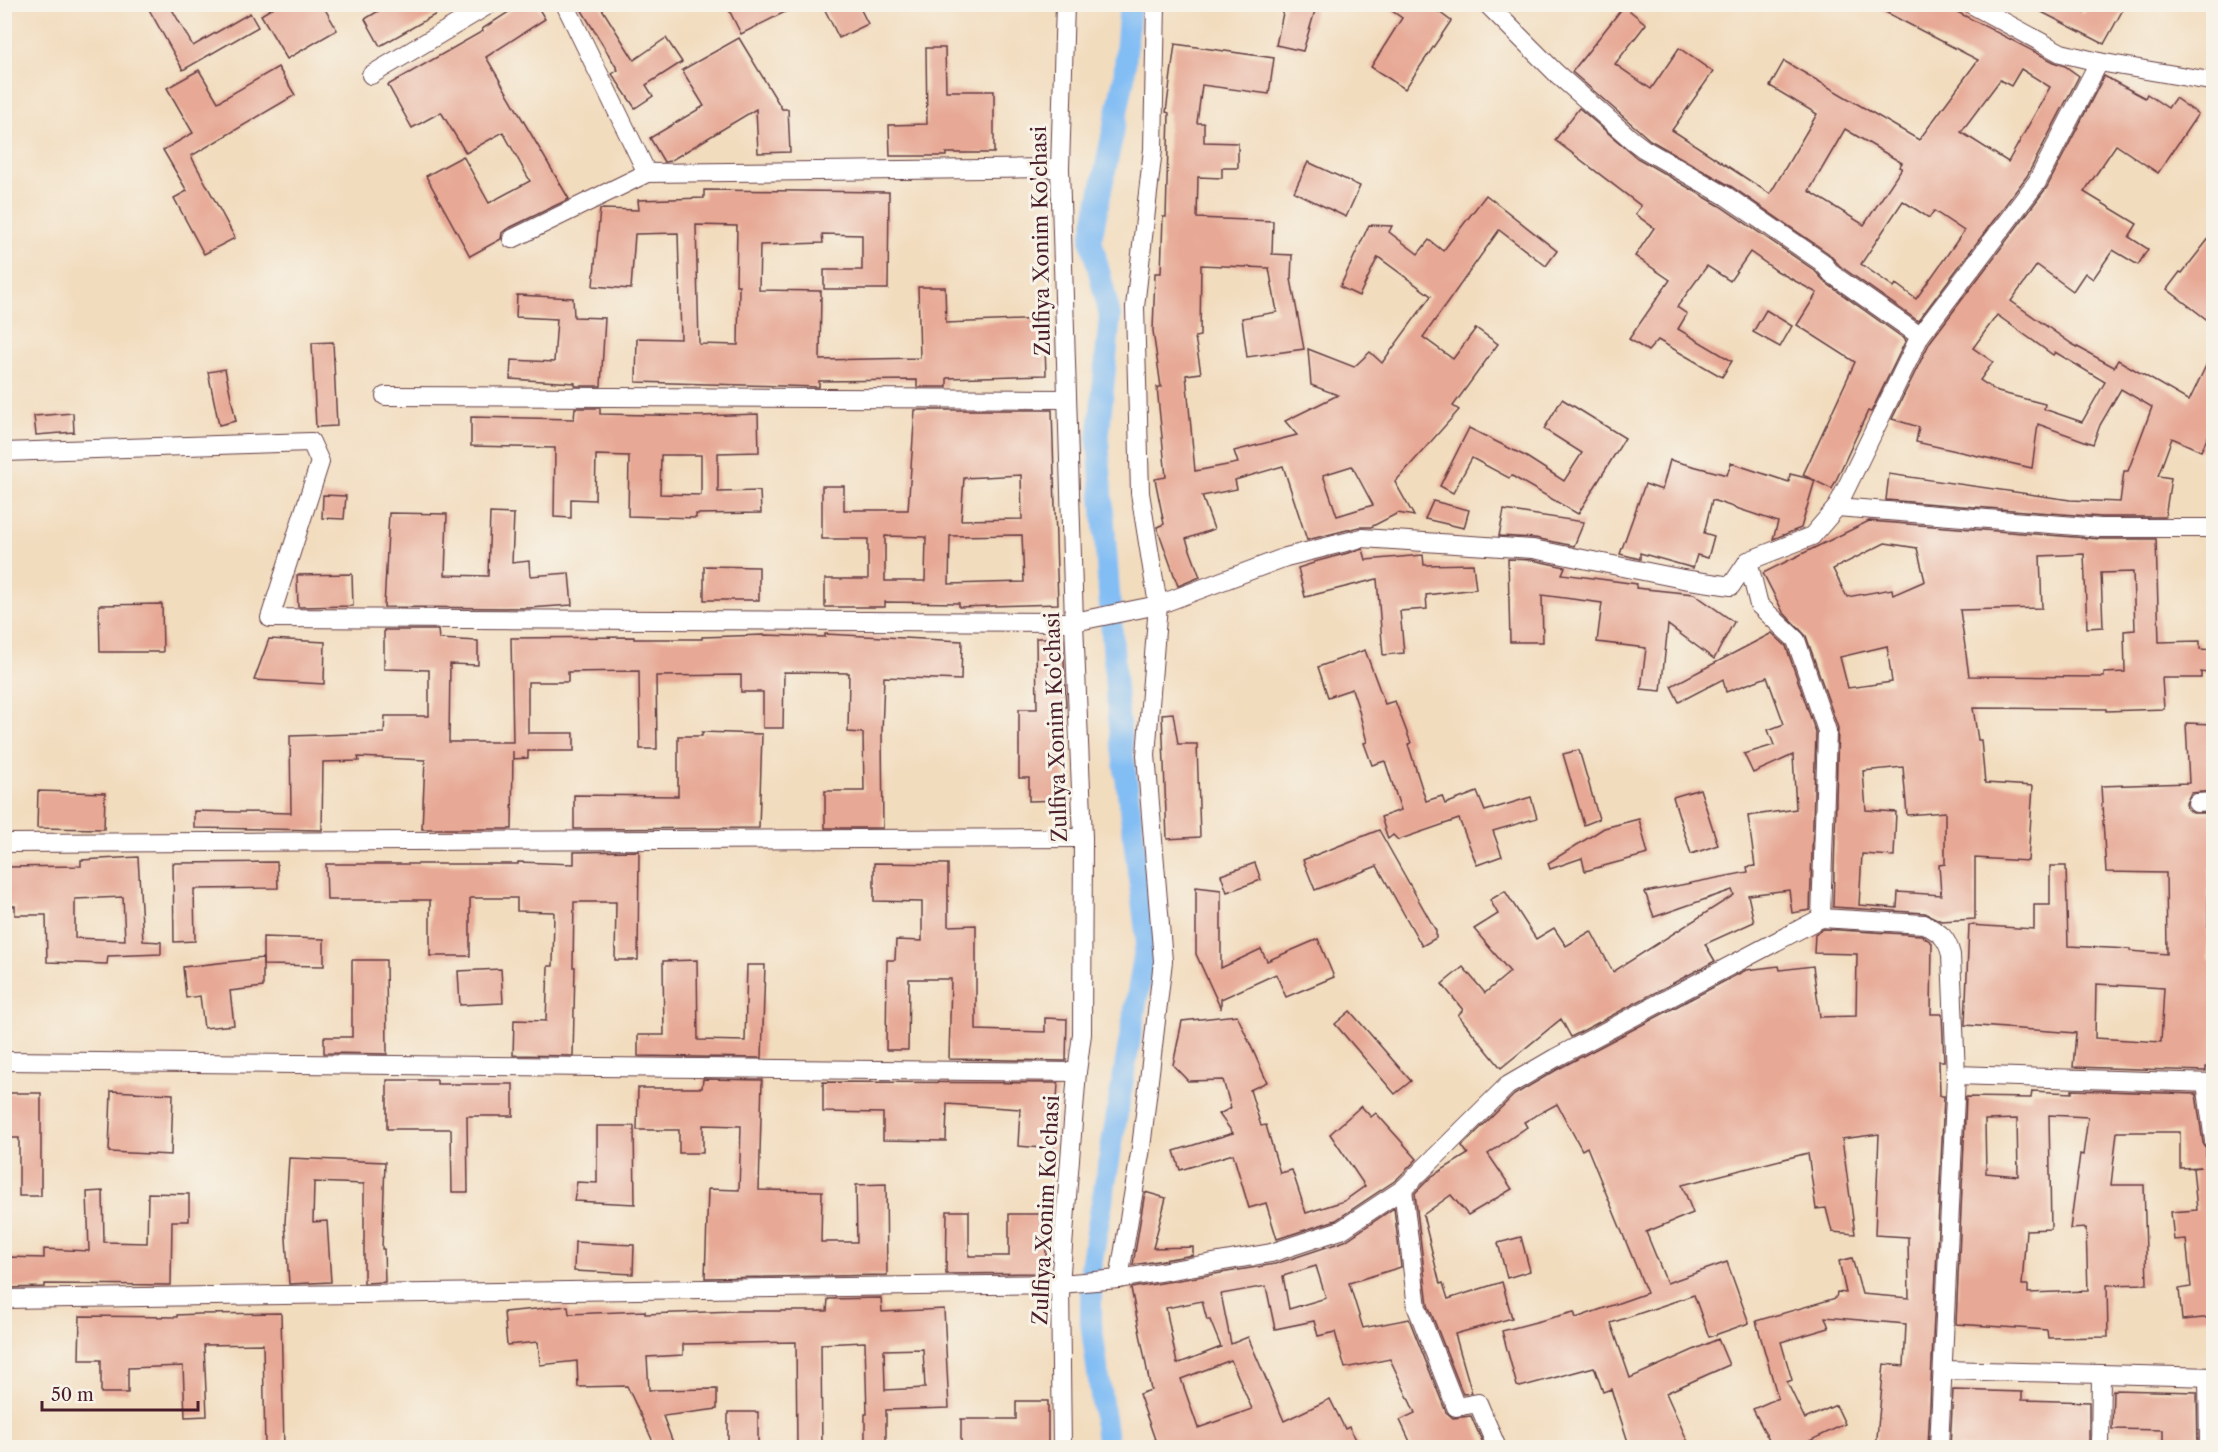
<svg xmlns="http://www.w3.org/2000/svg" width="2218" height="1452" viewBox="0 0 2218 1452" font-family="'Libre Caslon Text',serif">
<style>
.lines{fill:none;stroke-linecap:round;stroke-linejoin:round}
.canal{stroke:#82bdf4;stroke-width:22}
.building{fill:#e7a995;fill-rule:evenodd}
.street-casing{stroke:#633b41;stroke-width:20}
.street{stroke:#fff;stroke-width:18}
.labels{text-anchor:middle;stroke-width:6;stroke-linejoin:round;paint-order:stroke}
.street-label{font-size:21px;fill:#4a1f2b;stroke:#f7f3e8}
</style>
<rect width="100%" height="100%" fill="#f7f3e8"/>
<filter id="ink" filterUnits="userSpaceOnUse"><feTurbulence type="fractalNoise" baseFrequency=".0167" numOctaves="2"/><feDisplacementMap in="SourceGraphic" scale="12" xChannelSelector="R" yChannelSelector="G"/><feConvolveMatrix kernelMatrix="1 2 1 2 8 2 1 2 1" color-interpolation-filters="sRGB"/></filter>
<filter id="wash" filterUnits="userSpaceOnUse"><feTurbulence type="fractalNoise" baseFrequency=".008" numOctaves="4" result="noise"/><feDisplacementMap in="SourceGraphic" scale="24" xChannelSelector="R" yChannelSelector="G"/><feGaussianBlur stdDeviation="1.35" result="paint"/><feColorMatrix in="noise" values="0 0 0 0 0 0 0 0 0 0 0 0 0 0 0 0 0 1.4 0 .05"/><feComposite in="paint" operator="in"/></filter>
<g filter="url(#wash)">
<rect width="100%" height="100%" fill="#f2dcbe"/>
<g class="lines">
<polyline class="canal" points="1108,1448 1091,1322 1091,1266 1147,939 1118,716 1098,441 1110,316 1091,239 1124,78 1130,4"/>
</g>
<g id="blocks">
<g class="building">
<polygon points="146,4 169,4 193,46 250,13 258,27 183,70"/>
<polygon points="279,4 322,4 337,30 287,59 261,15"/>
<polygon points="390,4 454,4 380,46 365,19"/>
<polygon points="521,4 536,4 545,19 486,57 569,199 507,229 502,233 501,239 470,256 426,176 463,156 489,203 530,181 503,132 466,153 441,112 412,128 388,85 483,31 482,29"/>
<polygon points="578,4 599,4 634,60 666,38 682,62 646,85 653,96 635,108 612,74 618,70"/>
<polygon points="726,4 801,4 741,34"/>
<polygon points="822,4 858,4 868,24 839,38"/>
<polygon points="1285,4 1317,4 1303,51 1276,45"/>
<polygon points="1382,4 1428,4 1451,21 1405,89 1371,67 1402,18"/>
<path d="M1870,4H1942L2056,63L2065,66L2079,76L2027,176L1918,321L1840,266L1828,253L1732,187L1650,140L1572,72L1624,6L1646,24L1615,64L1651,89L1679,48L1713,72L1672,130L1770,194L1817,114L1770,86L1784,61L1919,140L1978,60ZM2021,69L2050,87L2008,162L1961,132L2000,80L2011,86ZM1845,129L1902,163L1899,167L1902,168L1864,225L1809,191ZM1903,201L1929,218L1934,211L1964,231L1916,299L1896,284L1894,287L1861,264Z"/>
<polygon points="2026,4 2068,4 2084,13 2088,4 2126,4 2104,44"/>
<polygon points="739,38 782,109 788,109 790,152 758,153 756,109 670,161 664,162 650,138 704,106 682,70"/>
<path d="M1175,44L1274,58L1269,94L1202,85L1197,123H1204V142L1238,143V168H1222V178L1198,177L1197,218L1273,221L1272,254L1292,255L1291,279L1304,349L1247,357L1242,318L1277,312L1269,268L1201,265L1200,336L1195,337L1201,373L1186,375L1195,471L1238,463L1234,451L1297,435L1285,421L1338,395L1311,385L1308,349L1354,367L1370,352L1382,363L1431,296L1378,257L1359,296L1340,287L1369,225L1392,226L1389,232L1418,254L1429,240L1443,251L1486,195L1557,251L1546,266L1499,230L1423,337L1453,359L1476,328L1498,344L1453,406L1459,410L1395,482L1414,516L1398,513L1371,527H1359L1307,540L1283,466L1235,480L1237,489L1202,496L1214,529L1186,539L1200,577L1178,586L1157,527L1164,524L1155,479L1166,477L1157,387H1161L1153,331L1155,273H1161L1163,217H1166L1169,113L1166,112ZM1352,466L1373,505L1337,516L1323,475Z"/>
<polygon points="926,48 945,48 946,91 994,91 994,153 946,153 946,156 890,156 889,125 927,124"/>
<polygon points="278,67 295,95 191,156 235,238 204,254 174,198 187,191 163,150 193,133 167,88 199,70 218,102"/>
<path d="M2104,76L2145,98L2147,94L2168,108L2175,98L2198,114L2158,173L2116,145L2084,192L2137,224L2129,237L2148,249L2138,265L2113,250L2093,279L2085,273L2073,291L2037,265L2011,301L2072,344L2114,367L2118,360L2189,401L2214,349V424L2201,451L2172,438L2158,476L2171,478L2165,517H2101L1886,500L1889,474L2070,500L2120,502L2124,471H2128L2152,407L2121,389L2100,425L2093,444L2038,424L2032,468L1916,442L1919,427L1892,419L1930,342L2047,187ZM1997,315L2053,355L2055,352L2105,382L2082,422L2044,409L2045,404L1998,392L1980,380L1993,362L1973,348Z"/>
<polygon points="1579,108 1637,158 1720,206 1814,270 1826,283 1906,340 1871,412 1868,411 1832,489 1803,475 1855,362 1797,325 1817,293 1777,271 1750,252 1730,281 1707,266 1677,307 1687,314 1678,329 1732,361 1722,377 1658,340 1648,351 1629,339 1670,280 1635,256 1654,228 1635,214 1641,206 1555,140"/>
<polygon points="1308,162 1360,186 1346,217 1294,192"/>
<path d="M704,190L889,192L888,289H824V270H862V235L822,234L823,243L760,245L759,290L821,291L820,360L920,358L918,287H945L946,323L1044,319L1046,375L947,378V387H917V380L819,381V387L636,382L637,338L681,339L678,233L635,234L631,289L593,286L600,209L639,210L638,200L704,198ZM696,225L737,226L736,285H739L738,345L699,344Z"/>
<polygon points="2214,232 2214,325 2167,289 2180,272 2182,273"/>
<polygon points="517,295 573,298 574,317 605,318 601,386 575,386 575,383 510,379 511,360 554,362 557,319 516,317"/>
<polygon points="1766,310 1792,326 1780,347 1753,332"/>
<polygon points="333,342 337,426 316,427 312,343"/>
<polygon points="225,369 236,421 219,425 208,372"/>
<polygon points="1562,399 1625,438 1578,514 1512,476 1509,478 1472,458 1453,493 1440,486 1469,428 1525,456 1564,481 1582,453 1544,429"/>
<path d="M575,408H600V414L700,416L758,414L759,452L718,453V492L760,491L761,513L696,514V518L628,516L629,456L596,455L595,500L571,499V518L554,517L555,448L471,446V417L574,419ZM661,455H701V495L660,494Z"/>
<path d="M915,410H1052L1058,604L959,607V603L885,602V607H825V579H868V539H822V486H844V510H908ZM1021,475L1022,519L961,520L964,478ZM1022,535L1024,582L949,584L950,536ZM885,536L926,537L925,581H885Z"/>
<polygon points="73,413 74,432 36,435 34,416"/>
<polygon points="1670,460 1727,475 1731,463 1789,482 1790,474 1815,480 1801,528 1773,539 1778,522 1712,500 1704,533 1714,536 1708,558 1697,555 1693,568 1640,553 1640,559 1620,554 1645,484 1662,490"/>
<polygon points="323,495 346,496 344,519 322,518"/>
<polygon points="1433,501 1469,510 1464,528 1425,519"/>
<polygon points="1504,510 1584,522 1574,546 1535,538 1499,536"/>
<polygon points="389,513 447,514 445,575 488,576 490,513 514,514 512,563 529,561 530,576 569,573 572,605 529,608 384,607"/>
<path d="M1869,521L2100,539H2156L2159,642L2200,641V649L2214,650V674L2201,672V678H2162L2164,709L2106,711V709L1973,708L1978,740H1981L1985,783L2033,786L2028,861L1975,858V919L1941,921L1925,913L1833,907L1838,728L1806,636L1783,612L1763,573ZM1885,543L1917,548L1925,581L1893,595L1892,589L1847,597L1833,569ZM2084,554L2087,628L2103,627L2101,573L2133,572L2135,630L2124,631L2125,672L2104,673V677L1969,676L1960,610L2042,608L2040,556ZM1887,646L1892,682L1848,688L1840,657ZM1903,767L1907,815L1945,812V864L1939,865L1941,895L1898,892L1897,908L1859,905L1862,854L1894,856L1896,812L1866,810L1863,771Z"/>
<polygon points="1363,549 1366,560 1423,555 1424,565 1473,564 1476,589 1426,595 1427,609 1400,611 1404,653 1383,655 1377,579 1305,597 1298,568 1314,563 1314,562"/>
<polygon points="1508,559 1532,560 1565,567 1562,574 1637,584 1636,588 1694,594 1734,622 1714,659 1668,625 1661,691 1641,689 1646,648 1597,642 1602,603 1542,595 1543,642 1510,642"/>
<polygon points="704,566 759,567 759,600 704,600"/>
<polygon points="352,574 353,606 298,607 297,575"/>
<polygon points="162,604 163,652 100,652 99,605"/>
<polygon points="384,630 438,630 439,639 478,641 478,665 450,664 449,742 513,742 511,638 634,637 634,639 702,639 702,637 765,635 825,637 825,634 962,641 961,680 884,677 882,733 883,828 825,828 825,791 864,791 863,733 848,732 849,673 784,672 783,728 763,728 763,692 741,692 741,675 656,676 657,749 640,749 639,671 568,672 568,682 528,682 528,733 574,733 574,751 528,751 528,758 513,759 513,751 512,829 422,829 425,760 358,757 359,761 323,762 322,830 194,828 194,811 291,813 290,736 384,733 385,716 429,716 429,670 384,669"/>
<polygon points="1772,633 1786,646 1816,733 1810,910 1792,913 1789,890 1748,895 1754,922 1705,944 1715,961 1571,1037 1561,1019 1501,1068 1458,1015 1463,1010 1442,984 1463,967 1485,993 1510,972 1474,929 1498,914 1490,900 1505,891 1536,939 1554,928 1566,946 1591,931 1613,972 1734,895 1732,890 1654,917 1645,892 1748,872 1747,867 1755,866 1748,816 1796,809 1793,755 1753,773 1744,754 1774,745 1768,730 1784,724 1767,677 1726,692 1723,679 1679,702 1671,686"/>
<polygon points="1036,638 1063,638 1066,707 1064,707 1064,800 1029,801 1029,778 1019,778 1019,709 1037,709"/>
<polygon points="269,639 325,642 324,684 254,680"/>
<polygon points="1365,650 1385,704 1395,701 1411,743 1408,744 1426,801 1442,796 1445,804 1477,792 1485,811 1531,797 1537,818 1493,831 1502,856 1477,865 1459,819 1398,840 1393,835 1388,839 1381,817 1401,810 1385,761 1372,765 1364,743 1367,742 1358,707 1352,689 1328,697 1318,667"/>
<polygon points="1173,713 1178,744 1197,744 1200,837 1167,839 1162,714"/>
<path d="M2186,723L2214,724V791L2191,793L2186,803L2187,809L2193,813H2214V869H2209L2208,919V960H2214V1068L2206,1067V1071L2073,1067L2076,1033L1965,1025L1969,925L2034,929V905H2050V866H2066L2068,946L2130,949V951L2167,954L2166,873L2106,872L2101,786L2189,783ZM2096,984L2164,988L2161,1042L2095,1038Z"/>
<polygon points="702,732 762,734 759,828 574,829 574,795 678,796 678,736 702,736"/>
<polygon points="1579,750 1599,819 1584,825 1563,754"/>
<polygon points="1700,789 1718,845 1691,854 1673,797"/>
<polygon points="38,791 105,793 104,829 37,828"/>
<polygon points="1639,819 1648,854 1585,871 1582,858 1550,869 1548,863 1604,828"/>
<polygon points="1379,830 1436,931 1436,938 1422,946 1377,866 1315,890 1303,860"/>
<polygon points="639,851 638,960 615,960 616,902 574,902 573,967 575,967 573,1056 513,1055 514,1020 546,1021 548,966 553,966 554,912 517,911 517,898 470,898 470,956 430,956 430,900 327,900 326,864 518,864 518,862 574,864 574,852"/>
<path d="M138,857L143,941L161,942V954L108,956L107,964L47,962L46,915H15V906H4V867L81,866V860ZM123,897L125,940L75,938V899Z"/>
<polygon points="277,862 278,888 194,889 195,941 174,942 173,863"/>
<polygon points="874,863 948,864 948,926 976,925 976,1030 1045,1032 1045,1018 1067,1019 1066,1061 949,1059 951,979 909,979 908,1050 886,1050 887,960 895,960 896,940 922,941 922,902 874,901"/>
<polygon points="1255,863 1261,880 1227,892 1221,875"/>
<polygon points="1196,887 1221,890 1221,968 1261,949 1267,961 1318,939 1334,977 1286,997 1276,974 1221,999 1221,1009 1196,954"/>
<polygon points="1823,929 1921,935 1932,943 1931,1014 1942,1014 1944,1061 1939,1061 1940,1096 1944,1096 1928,1448 1876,1448 1884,1364 1904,1366 1906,1324 1825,1317 1829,1328 1781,1342 1792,1380 1787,1382 1805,1419 1836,1405 1845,1424 1795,1448 1773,1448 1753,1409 1778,1398 1756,1321 1836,1298 1837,1292 1846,1293 1839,1261 1852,1258 1862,1294 1909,1298 1908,1237 1875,1235 1879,1134 1842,1139 1855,1234 1832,1232 1826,1208 1816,1209 1808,1153 1682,1185 1693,1213 1646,1232 1667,1283 1727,1262 1749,1323 1709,1337 1694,1295 1611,1323 1630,1378 1718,1339 1729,1365 1666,1393 1688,1442 1674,1448 1630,1448 1611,1389 1603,1392 1594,1367 1520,1387 1517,1386 1502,1331 1574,1312 1576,1318 1647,1293 1587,1147 1582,1150 1557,1104 1524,1122 1527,1127 1488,1154 1512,1189 1468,1215 1451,1195 1423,1215 1440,1284 1443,1283 1448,1299 1502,1282 1512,1318 1455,1334 1472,1393 1463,1394 1428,1305 1415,1193 1432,1176 1468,1154 1462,1146 1514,1095 1560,1068 1746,970 1779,966 1780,970 1813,966 1820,1017 1856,1016 1857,954 1814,953 1815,934"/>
<polygon points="263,937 324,939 324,966 263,965"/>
<polygon points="263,958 263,987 230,991 234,1025 204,1028 200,996 186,998 183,967"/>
<polygon points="352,960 386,960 387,1054 324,1053 324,1037 352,1037"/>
<polygon points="697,960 698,1040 745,1041 747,965 765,965 762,1058 638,1056 638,1035 664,1035 663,961"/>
<polygon points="501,969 503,1003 460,1005 458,971"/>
<polygon points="1350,1011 1411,1081 1395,1094 1335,1024"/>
<polygon points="1237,1015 1267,1082 1250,1090 1261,1126 1266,1125 1280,1173 1292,1170 1306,1213 1344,1201 1365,1186 1330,1134 1361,1106 1371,1117 1376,1113 1417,1159 1396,1180 1336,1220 1277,1239 1266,1203 1249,1208 1233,1154 1180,1170 1174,1151 1233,1133 1219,1114 1231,1108 1223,1080 1188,1081 1173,1065 1182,1021"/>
<polygon points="703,1079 762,1080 759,1190 822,1191 821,1242 857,1242 856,1185 886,1184 887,1275 705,1278 708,1189 739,1190 741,1126 703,1125 703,1153 679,1153 679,1130 637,1130 638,1088 702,1088"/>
<polygon points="387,1080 437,1080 437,1084 513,1084 513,1116 467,1116 468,1192 452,1192 451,1129 387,1129"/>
<polygon points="823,1082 1058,1083 1054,1149 1018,1146 1020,1109 947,1104 946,1141 883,1140 883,1113 823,1112"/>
<path d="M2072,1090L2196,1094L2203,1143L2206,1148V1167H2209L2214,1223V1317L2182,1320L2179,1289L2191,1287L2186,1239L2174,1240L2171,1212L2197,1210L2193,1168L2201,1167L2180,1168V1132H2117L2111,1185H2144L2147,1284L2107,1285L2108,1337L2048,1338L2047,1330L1956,1324L1966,1097L2031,1098L2032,1091L2072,1093ZM2049,1115L2088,1117L2083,1155L2080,1154L2070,1229L2086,1228L2088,1291L2028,1293V1285H2022L2026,1230L2051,1229ZM2017,1119L2018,1176L1986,1173L1985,1120Z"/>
<polygon points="111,1091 173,1094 171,1155 109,1152"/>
<polygon points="4,1093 41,1093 41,1196 19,1196 19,1138 4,1138"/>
<polygon points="597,1126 634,1126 635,1204 574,1201 577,1182 597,1183"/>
<polygon points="289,1158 385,1162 382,1249 384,1249 385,1282 364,1283 364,1184 314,1182 313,1222 327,1221 331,1282 289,1284 285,1223"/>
<polygon points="103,1191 104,1242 147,1243 148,1193 189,1194 189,1221 172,1221 171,1285 45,1284 45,1287 6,1288 7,1257 44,1258 44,1249 89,1251 87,1192"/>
<polygon points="1145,1192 1166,1198 1153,1248 1193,1247 1193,1255 1133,1265"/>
<path d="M1394,1208L1401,1267L1349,1283L1363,1328L1409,1319L1446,1412L1453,1418L1471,1416L1485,1448H1413L1400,1420L1415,1413L1390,1359L1345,1368L1335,1332L1318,1336L1314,1321L1275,1329L1266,1286L1221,1294L1231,1344L1248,1337L1284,1421L1330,1399L1345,1429L1349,1427L1361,1448H1158L1139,1394L1151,1390L1131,1288L1275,1264L1345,1241ZM1316,1266L1326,1298L1289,1309L1283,1276ZM1202,1301L1207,1320H1210L1221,1347L1177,1364L1166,1308ZM1231,1360L1252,1409L1198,1428L1181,1379Z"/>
<polygon points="947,1211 969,1211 969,1256 1009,1256 1009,1214 1046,1214 1046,1273 946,1274"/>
<polygon points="1521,1237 1530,1271 1507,1278 1498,1243"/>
<polygon points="575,1242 634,1245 633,1274 574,1271"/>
<path d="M881,1298L882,1312L944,1309L949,1408L886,1410V1448H865V1414H867L865,1342L821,1344L822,1448H797L796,1342L683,1344V1355L647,1357L649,1390L717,1389V1409L663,1416L675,1448H656L627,1386L578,1387L577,1361L540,1365L538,1342L507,1345L504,1312L568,1306L569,1314L645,1311V1314L737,1311H827L828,1299ZM923,1349L925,1388L885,1390L884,1350Z"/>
<polygon points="281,1313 284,1448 265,1448 263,1344 204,1345 207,1416 185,1417 183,1366 128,1368 128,1393 101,1393 101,1360 79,1360 80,1316 177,1317 177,1315 198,1314"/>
<polygon points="1953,1390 2022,1392 2022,1400 2089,1402 2089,1448 1950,1448"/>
<polygon points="2113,1390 2197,1392 2198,1448 2163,1448 2163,1430 2112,1429"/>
<polygon points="1016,1401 1048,1401 1048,1443 1046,1443 1046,1448 961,1448 961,1419 1016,1419"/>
<rect x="728" y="1412" width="30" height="36"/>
</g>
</g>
</g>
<g filter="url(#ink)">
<use href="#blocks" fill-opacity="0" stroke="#633b41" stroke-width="1.5"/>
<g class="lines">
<defs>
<g id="street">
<polyline points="565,4 647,173"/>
<polyline points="1971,4 2061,53 2099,62 2210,81 2214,77"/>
<polyline points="371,75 490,4"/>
<polyline points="512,239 647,173 1060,168"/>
<polyline points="1920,336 2037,182 2099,62"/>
<polyline points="385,396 1067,399"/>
<polyline points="4,452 311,442 320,462 270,618 1074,622 1158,605 1286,557 1362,538 1533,549 1683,579 1731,586 1748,561 1812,536 1837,507 1920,336 1832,274 1822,262 1726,196 1644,149 1632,140 1556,73 1487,4"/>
<polyline points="1837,507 2101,528 2214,528"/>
<polyline points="2197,803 2214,802"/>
<polyline points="4,843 1083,838"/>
<path d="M1821,918L1924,924C1940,933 1947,937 1951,955L1956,1075L1939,1448"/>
<polyline points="4,1061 1077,1072"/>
<polyline points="1956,1075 2214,1083"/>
<polyline points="2206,1083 2214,1141"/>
<polyline points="1403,1189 1417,1308 1456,1407 1478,1403 1497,1448"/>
<polyline points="1119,1279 1141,1148 1163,961 1146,755 1158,605 1140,493 1135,307 1153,149 1156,4"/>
<polyline points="4,1299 1060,1284 1119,1279 1271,1253 1341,1230 1403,1189 1507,1086 1555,1058 1821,918 1827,731 1796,640 1759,605 1748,561"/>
<polyline points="1943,1370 2214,1377"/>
<polyline points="2208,1377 2209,1448"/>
<polyline points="1062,1448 1060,1284 1077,1072 1082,1034 1083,838 1074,622 1060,168 1065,4"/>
<polyline points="2100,1448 2101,1374"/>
</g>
</defs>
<use href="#street" class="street-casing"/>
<use href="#street" class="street"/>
</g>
</g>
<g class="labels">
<g class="street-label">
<text transform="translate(1041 241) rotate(-91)" y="7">Zulfiya Xonim Ko'chasi</text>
<text transform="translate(1056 727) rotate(-92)" y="7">Zulfiya Xonim Ko'chasi</text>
<text transform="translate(1046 1210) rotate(-87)" y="7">Zulfiya Xonim Ko'chasi</text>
</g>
</g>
<rect width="2218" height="1452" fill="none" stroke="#f7f3e8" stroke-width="24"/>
<path d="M42 1401v9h156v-9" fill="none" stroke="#4a1f2b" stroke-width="3"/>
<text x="51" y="1401" font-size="18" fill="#4a1f2b" stroke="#f7f3e8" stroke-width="4.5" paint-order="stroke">50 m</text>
</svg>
